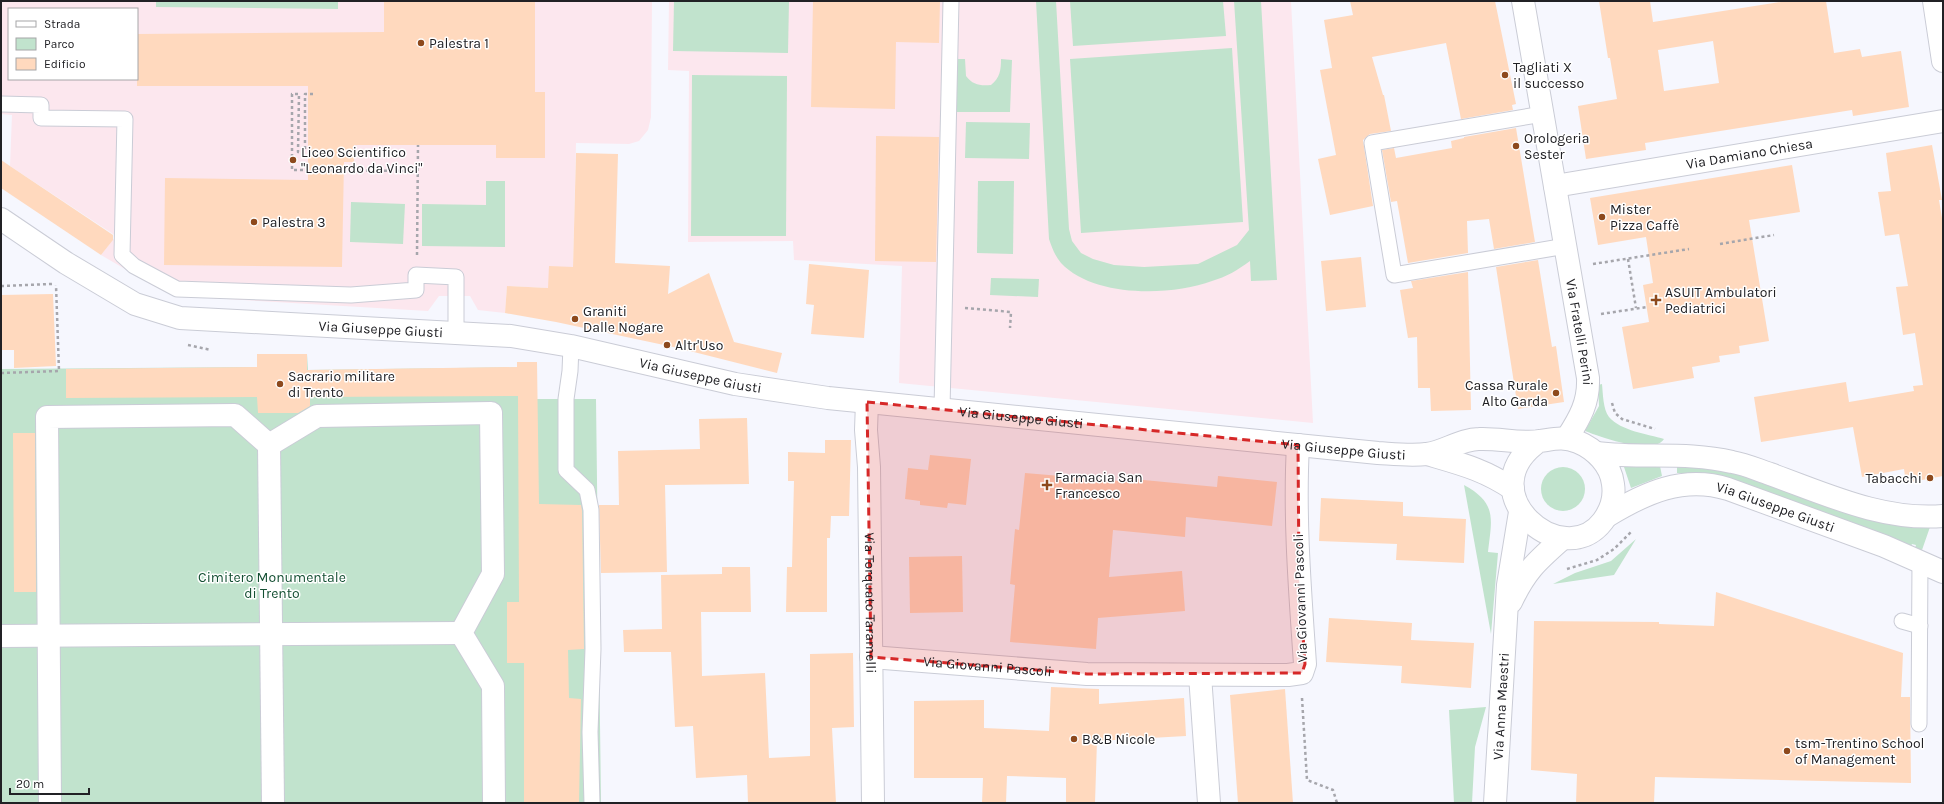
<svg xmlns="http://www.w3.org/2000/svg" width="1944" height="804" viewBox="0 0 1944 804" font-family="Karla,sans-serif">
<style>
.education{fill:#fce7ee;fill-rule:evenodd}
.green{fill:#c1e3cd}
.building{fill:#ffd9be;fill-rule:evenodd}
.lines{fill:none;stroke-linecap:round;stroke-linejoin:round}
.service-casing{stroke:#caccd6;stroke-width:17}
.pedestrian-casing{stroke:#caccd6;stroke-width:24}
.minor-casing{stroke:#caccd6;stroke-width:24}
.tertiary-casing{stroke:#caccd6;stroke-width:24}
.path{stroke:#a6a6ac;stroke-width:2.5;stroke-dasharray:3 3;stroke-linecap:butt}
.service{stroke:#fff;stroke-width:15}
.pedestrian{stroke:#fff;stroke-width:22}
.minor{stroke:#fff;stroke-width:22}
.tertiary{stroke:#fff;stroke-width:22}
.marked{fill:#d62828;fill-opacity:0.2;stroke:#d62828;stroke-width:3;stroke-dasharray:8 5;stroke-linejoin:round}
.poi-dot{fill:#8d491c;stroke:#fff;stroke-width:1.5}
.labels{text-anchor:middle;stroke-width:3;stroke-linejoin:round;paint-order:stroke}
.poi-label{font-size:14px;fill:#212125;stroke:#fff;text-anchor:start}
.street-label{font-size:14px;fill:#212125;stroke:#fff}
.park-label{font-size:14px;fill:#134f32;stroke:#fff}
</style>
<rect width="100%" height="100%" fill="#f6f7fe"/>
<g class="education">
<path d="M1,1H652L651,117L648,130L639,141L629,144L576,143L573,267L548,288L507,286L505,313L478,310L470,296H439L428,311L176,296L154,286L101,255L116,236L10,166L12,115L1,114ZM9,9H137V79H9Z"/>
<polygon points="669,1 1291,1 1313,423 899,383 902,266 794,260 793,241 688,242 689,71 668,70"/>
</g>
<g class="green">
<polygon points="156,1 338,1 338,9 156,7"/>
<polygon points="674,1 789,1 788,53 673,51"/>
<path d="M1036,1H1056L1069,229L1072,241L1081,253L1093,259L1114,265L1144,267L1198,264L1237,245L1249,230L1234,1H1261L1277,280L1251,281L1250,261C1238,270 1226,277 1212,281C1171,296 1094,298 1061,263C1055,256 1052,248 1049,239Z"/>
<polygon points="1070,1 1223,1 1226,36 1073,46"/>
<polygon points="1232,48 1243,222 1081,233 1070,59"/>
<path d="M956,59H965L966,76C973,85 980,86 991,85C1000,78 1001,70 1001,59L1012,60L1010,112H956Z"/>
<polygon points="692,75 787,76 786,236 691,236"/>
<polygon points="966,122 1030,123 1029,159 965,158"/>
<polygon points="486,181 505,181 505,247 422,246 422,204 486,205"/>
<polygon points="978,181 1014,181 1013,254 977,253"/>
<polygon points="351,202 405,204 403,244 350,242"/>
<polygon points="991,278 1039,279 1038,297 990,295"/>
<polygon points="257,354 307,354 308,370 537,367 537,399 596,399 601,803 1,803 1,369 257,367"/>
<path d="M1602,384C1603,394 1603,409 1609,417C1621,431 1648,434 1664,439C1653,456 1600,437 1585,431L1599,406L1598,385Z"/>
<polygon points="1625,465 1660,466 1662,476 1631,488 1624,467"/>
<polygon points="1677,465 1707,465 1930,527 1922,550 1915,548 1916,545 1912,544 1911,546 1707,474 1677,473"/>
<circle cx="1563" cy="489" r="22"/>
<path d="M1464,485C1497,503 1492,518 1488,552L1498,553L1491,634Z"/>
<polygon points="1636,539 1614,575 1553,584 1575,573 1611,561"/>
<polygon points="1486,707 1475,747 1472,803 1454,803 1449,710"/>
</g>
<g class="building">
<polygon points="384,1 535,1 535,92 545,92 545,158 496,158 496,145 354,145 354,162 344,162 342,267 164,265 165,178 308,180 308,86 137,86 137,34 384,32"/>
<polygon points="813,1 940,1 939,43 896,42 895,109 811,107"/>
<polygon points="1350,1 1495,1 1516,104 1512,105 1513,110 1461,119 1446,43 1372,57 1383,95 1384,95 1391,131 1370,134 1363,140 1373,206 1330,215 1318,159 1336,155 1320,70 1332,68 1324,20 1353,15"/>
<path d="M1599,1H1650L1653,22L1787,1H1826L1834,53L1860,49L1862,57L1901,51L1909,107L1853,116L1852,110L1645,143L1646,150L1586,159L1578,106L1617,99L1610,58H1608ZM1713,41L1719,83L1664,91L1658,50Z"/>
<polygon points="1516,128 1535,242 1494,249 1489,219 1467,221 1468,253 1408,263 1397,201 1391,202 1382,150 1394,148 1396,158 1452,148 1451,141 1464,138 1464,137"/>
<polygon points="876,136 939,137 936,262 875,261"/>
<polygon points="1932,145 1942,200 1939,200 1943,224 1943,476 1906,483 1904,469 1862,477 1853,427 1761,442 1754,397 1846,382 1849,402 1914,391 1913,386 1923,385 1915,333 1903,335 1896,287 1908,286 1899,234 1885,236 1878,192 1891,191 1886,153"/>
<polygon points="576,153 618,154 615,263 670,266 668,294 709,273 734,342 782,353 777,373 678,348 556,322 505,313 507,286 548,288 549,266 573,267"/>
<polygon points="1,160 113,235 113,240 101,255 1,188"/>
<polygon points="1792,165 1800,212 1749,220 1769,341 1739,346 1740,353 1719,356 1720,362 1692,367 1694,378 1633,389 1622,327 1649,322 1643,285 1653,283 1646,237 1598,245 1590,198"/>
<polygon points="1361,257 1366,307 1326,311 1321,261"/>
<polygon points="1538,260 1552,347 1556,346 1564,402 1518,409 1496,267"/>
<polygon points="809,264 869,270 864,338 811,334 814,305 806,304"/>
<polygon points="1468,272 1471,410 1431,411 1430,388 1418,388 1417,337 1408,338 1400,290 1413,288 1411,281"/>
<polygon points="53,294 56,366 14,368 14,350 1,350 1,295"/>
<polygon points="257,354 307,354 307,370 517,367 517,362 537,362 539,504 581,505 582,511 584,649 568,650 569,698 581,699 579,803 524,803 524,663 507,663 507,602 519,602 518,396 310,397 310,406 298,413 258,413 257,397 66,398 66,369 257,367"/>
<polygon points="747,418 749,484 665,485 667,572 601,573 599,505 619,505 618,451 700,449 699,419"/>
<polygon points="13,433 35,433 36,592 14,592"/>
<polygon points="825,440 851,440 849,516 831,516 830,538 827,538 827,612 786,612 787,567 792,567 794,481 788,481 788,452 825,453"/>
<polygon points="930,455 971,459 966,505 948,503 947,508 920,505 920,501 905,499 908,468 928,470"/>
<polygon points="1025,473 1132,482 1133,479 1217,487 1218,476 1277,482 1272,526 1186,517 1185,537 1113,530 1109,577 1182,571 1185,611 1098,618 1096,649 1010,642 1015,585 1010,584 1015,529 1019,530"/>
<polygon points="1321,498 1403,502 1403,516 1466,519 1464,563 1396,560 1397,544 1319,541"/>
<polygon points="962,556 963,612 910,613 909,557"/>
<polygon points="722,567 750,567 751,612 701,612 702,676 765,673 769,758 810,756 810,654 853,653 854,727 832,728 836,803 748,803 747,775 696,778 693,726 675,727 671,652 624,652 623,630 662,629 661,575 722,574"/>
<polygon points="1716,592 1903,653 1901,697 1910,697 1911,783 1655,777 1654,803 1576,803 1577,774 1531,770 1534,621 1659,622 1659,624 1714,626"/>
<polygon points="1329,618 1412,623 1411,640 1474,643 1471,688 1401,683 1402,666 1326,662"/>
<polygon points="1051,687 1099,689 1099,704 1184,698 1186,736 1097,741 1095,803 1066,803 1066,778 1007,776 1006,803 982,803 983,778 914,778 914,701 984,700 984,728 1049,731"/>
<polygon points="1285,689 1293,803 1238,803 1230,695"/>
</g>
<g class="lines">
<defs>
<g id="service">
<polyline points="1,104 41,105 41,118 125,119 122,255 134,266 177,289 351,295 416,290 416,275 456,277 456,332"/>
<polyline points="1543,114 1372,143 1394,275 1566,246"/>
<polyline points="571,346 570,371 566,399 566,470 587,490 591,510 593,649 590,732 592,803"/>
<polyline points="942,409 951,1"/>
<polyline points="1902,621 1920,626"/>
<polyline points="1919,724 1920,561"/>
</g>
<g id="pedestrian">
<polyline points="269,445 273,803"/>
<polyline points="1,636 461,633"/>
<polyline points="50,803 47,417 235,415 269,445 317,416 491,413 493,574 461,633 493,686 494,803"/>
</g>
<g id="minor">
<polyline points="1934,1 1943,61"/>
<path id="s1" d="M1555,186L1943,121"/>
<path id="s2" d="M867,402L866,430L869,467L873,803"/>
<path d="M1511,602C1526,570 1537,561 1563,538"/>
<path id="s3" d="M871,657L1087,674L1288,675L1302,673L1305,664C1300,591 1294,517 1298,445"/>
<polyline points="1200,675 1209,803"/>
<path id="s4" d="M1495,803L1508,585L1520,512"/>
</g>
<g id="tertiary">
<path id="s5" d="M1523,1L1588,378C1589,402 1580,418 1567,438"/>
<path id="s6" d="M1,219L66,263L135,304L180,318L511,336L571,346L735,384L828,398L1378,453C1394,454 1411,456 1427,454C1444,452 1461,439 1479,439C1499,438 1520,444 1540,441C1554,439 1563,436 1578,442C1595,449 1611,465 1613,484C1615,497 1611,510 1603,521C1563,574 1466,492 1539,441"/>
<path d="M1596,453C1643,459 1686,451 1732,462C1745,464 1758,470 1770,474C1826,494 1882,521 1943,516"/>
<path d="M1427,454C1461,464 1483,469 1513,489"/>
<path id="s7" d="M1607,516C1645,493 1683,475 1728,489L1884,546L1943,572"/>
</g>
</defs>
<use href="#service" class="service-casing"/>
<use href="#pedestrian" class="pedestrian-casing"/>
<use href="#minor" class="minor-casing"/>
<use href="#tertiary" class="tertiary-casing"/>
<g class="path">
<polyline points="313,94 305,94 305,152 298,152 299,94 292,94 292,170 417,171"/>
<polyline points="1720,244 1774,235"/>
<polyline points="417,255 418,145"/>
<polyline points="1628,259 1636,308"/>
<polyline points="1593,264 1689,249"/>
<polyline points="1,286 52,284"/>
<polyline points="965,308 1011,312 1010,328"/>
<polyline points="1601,314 1647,307"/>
<polyline points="188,345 211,350"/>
<polyline points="1,373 59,371 56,285"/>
<polyline points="1612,403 1615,413 1622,419 1655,429"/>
<polyline points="1567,569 1597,560 1614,549 1631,532"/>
<polyline points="1302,698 1307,780 1333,790 1337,803"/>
</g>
<use href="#service" class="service"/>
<use href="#pedestrian" class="pedestrian"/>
<use href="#minor" class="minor"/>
<use href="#tertiary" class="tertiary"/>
</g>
<path class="marked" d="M867,402L1298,445L1299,578L1305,664L1302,673L1087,674L871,657Z"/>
<g class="poi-dot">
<circle cx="421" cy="43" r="4"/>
<circle cx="1505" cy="75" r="4"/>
<circle cx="1516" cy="146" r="4"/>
<circle cx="293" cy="160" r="4"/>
<circle cx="1602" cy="217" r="4"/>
<circle cx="254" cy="222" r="4"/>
<path d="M1654 294h4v4h4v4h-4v4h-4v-4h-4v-4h4z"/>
<circle cx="575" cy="319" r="4"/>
<circle cx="667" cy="345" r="4"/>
<circle cx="280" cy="384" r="4"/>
<circle cx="1556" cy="393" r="4"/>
<circle cx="1930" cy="478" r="4"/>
<path d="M1045 479h4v4h4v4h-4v4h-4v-4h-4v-4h4z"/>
<circle cx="1074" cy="739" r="4"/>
<circle cx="1787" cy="751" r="4"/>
</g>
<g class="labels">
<g class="poi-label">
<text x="429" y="48">Palestra 1</text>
<text x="1513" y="72">Tagliati X<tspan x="1513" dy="16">il successo</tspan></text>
<text x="1524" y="143">Orologeria<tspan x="1524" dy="16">Sester</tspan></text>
<text x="301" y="157">Liceo Scientifico<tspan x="301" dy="16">"Leonardo da Vinci"</tspan></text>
<text x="1610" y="214">Mister<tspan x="1610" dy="16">Pizza Caffè</tspan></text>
<text x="262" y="227">Palestra 3</text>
<text x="1665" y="297">ASUIT Ambulatori<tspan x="1665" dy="16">Pediatrici</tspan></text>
<text x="583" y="316">Graniti<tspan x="583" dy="16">Dalle Nogare</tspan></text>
<text x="675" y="350">Altr'Uso</text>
<text x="288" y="381">Sacrario militare<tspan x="288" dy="16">di Trento</tspan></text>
<text x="1548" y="390" text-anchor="end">Cassa Rurale<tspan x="1548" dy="16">Alto Garda</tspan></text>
<text x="1055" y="482">Farmacia San<tspan x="1055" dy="16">Francesco</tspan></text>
<text x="1922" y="483" text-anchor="end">Tabacchi</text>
<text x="1082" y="744">B&amp;B Nicole</text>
<text x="1795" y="748">tsm-Trentino School<tspan x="1795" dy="16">of Management</tspan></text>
</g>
<g class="street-label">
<text dy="5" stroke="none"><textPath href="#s1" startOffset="197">Via Damiano Chiesa</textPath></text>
<text dy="5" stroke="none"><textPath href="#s6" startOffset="407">Via Giuseppe Giusti</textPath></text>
<text dy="5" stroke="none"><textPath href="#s5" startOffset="336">Via Fratelli Perini</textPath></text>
<text dy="5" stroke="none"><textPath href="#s6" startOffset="731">Via Giuseppe Giusti</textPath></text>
<text dy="5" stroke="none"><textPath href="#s6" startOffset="1055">Via Giuseppe Giusti</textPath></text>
<text dy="5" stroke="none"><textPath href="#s6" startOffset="1379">Via Giuseppe Giusti</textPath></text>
<text dy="5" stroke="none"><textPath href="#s7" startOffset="179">Via Giuseppe Giusti</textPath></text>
<text transform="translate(1300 598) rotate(-92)" y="5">Via Giovanni Pascoli</text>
<text dy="5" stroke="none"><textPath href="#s2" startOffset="201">Via Torquato Taramelli</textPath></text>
<text dy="5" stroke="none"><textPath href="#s3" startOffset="117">Via Giovanni Pascoli</textPath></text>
<text dy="5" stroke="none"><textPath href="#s4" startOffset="97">Via Anna Maestri</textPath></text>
</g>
<g class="park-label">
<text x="272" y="582">Cimitero Monumentale<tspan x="272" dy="16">di Trento</tspan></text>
</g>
</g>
<rect width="1944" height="804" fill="none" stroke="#212125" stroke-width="4"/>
<rect x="8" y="8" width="130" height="72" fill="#ffffff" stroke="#a6a6a8"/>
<rect x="16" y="21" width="20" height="6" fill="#ffffff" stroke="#a6a6a8"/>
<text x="44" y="28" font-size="12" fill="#212125">Strada</text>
<rect x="16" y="38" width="20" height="12" fill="#c1e3cd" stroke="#a6a6a8"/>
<text x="44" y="48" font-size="12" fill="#212125">Parco</text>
<rect x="16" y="58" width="20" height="12" fill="#ffd9be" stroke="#a6a6a8"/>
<text x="44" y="68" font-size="12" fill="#212125">Edificio</text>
<path d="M10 788v6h79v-6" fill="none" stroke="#212125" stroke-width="2"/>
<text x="16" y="788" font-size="12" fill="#212125" stroke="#ffffff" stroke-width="3" paint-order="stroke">20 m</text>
</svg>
